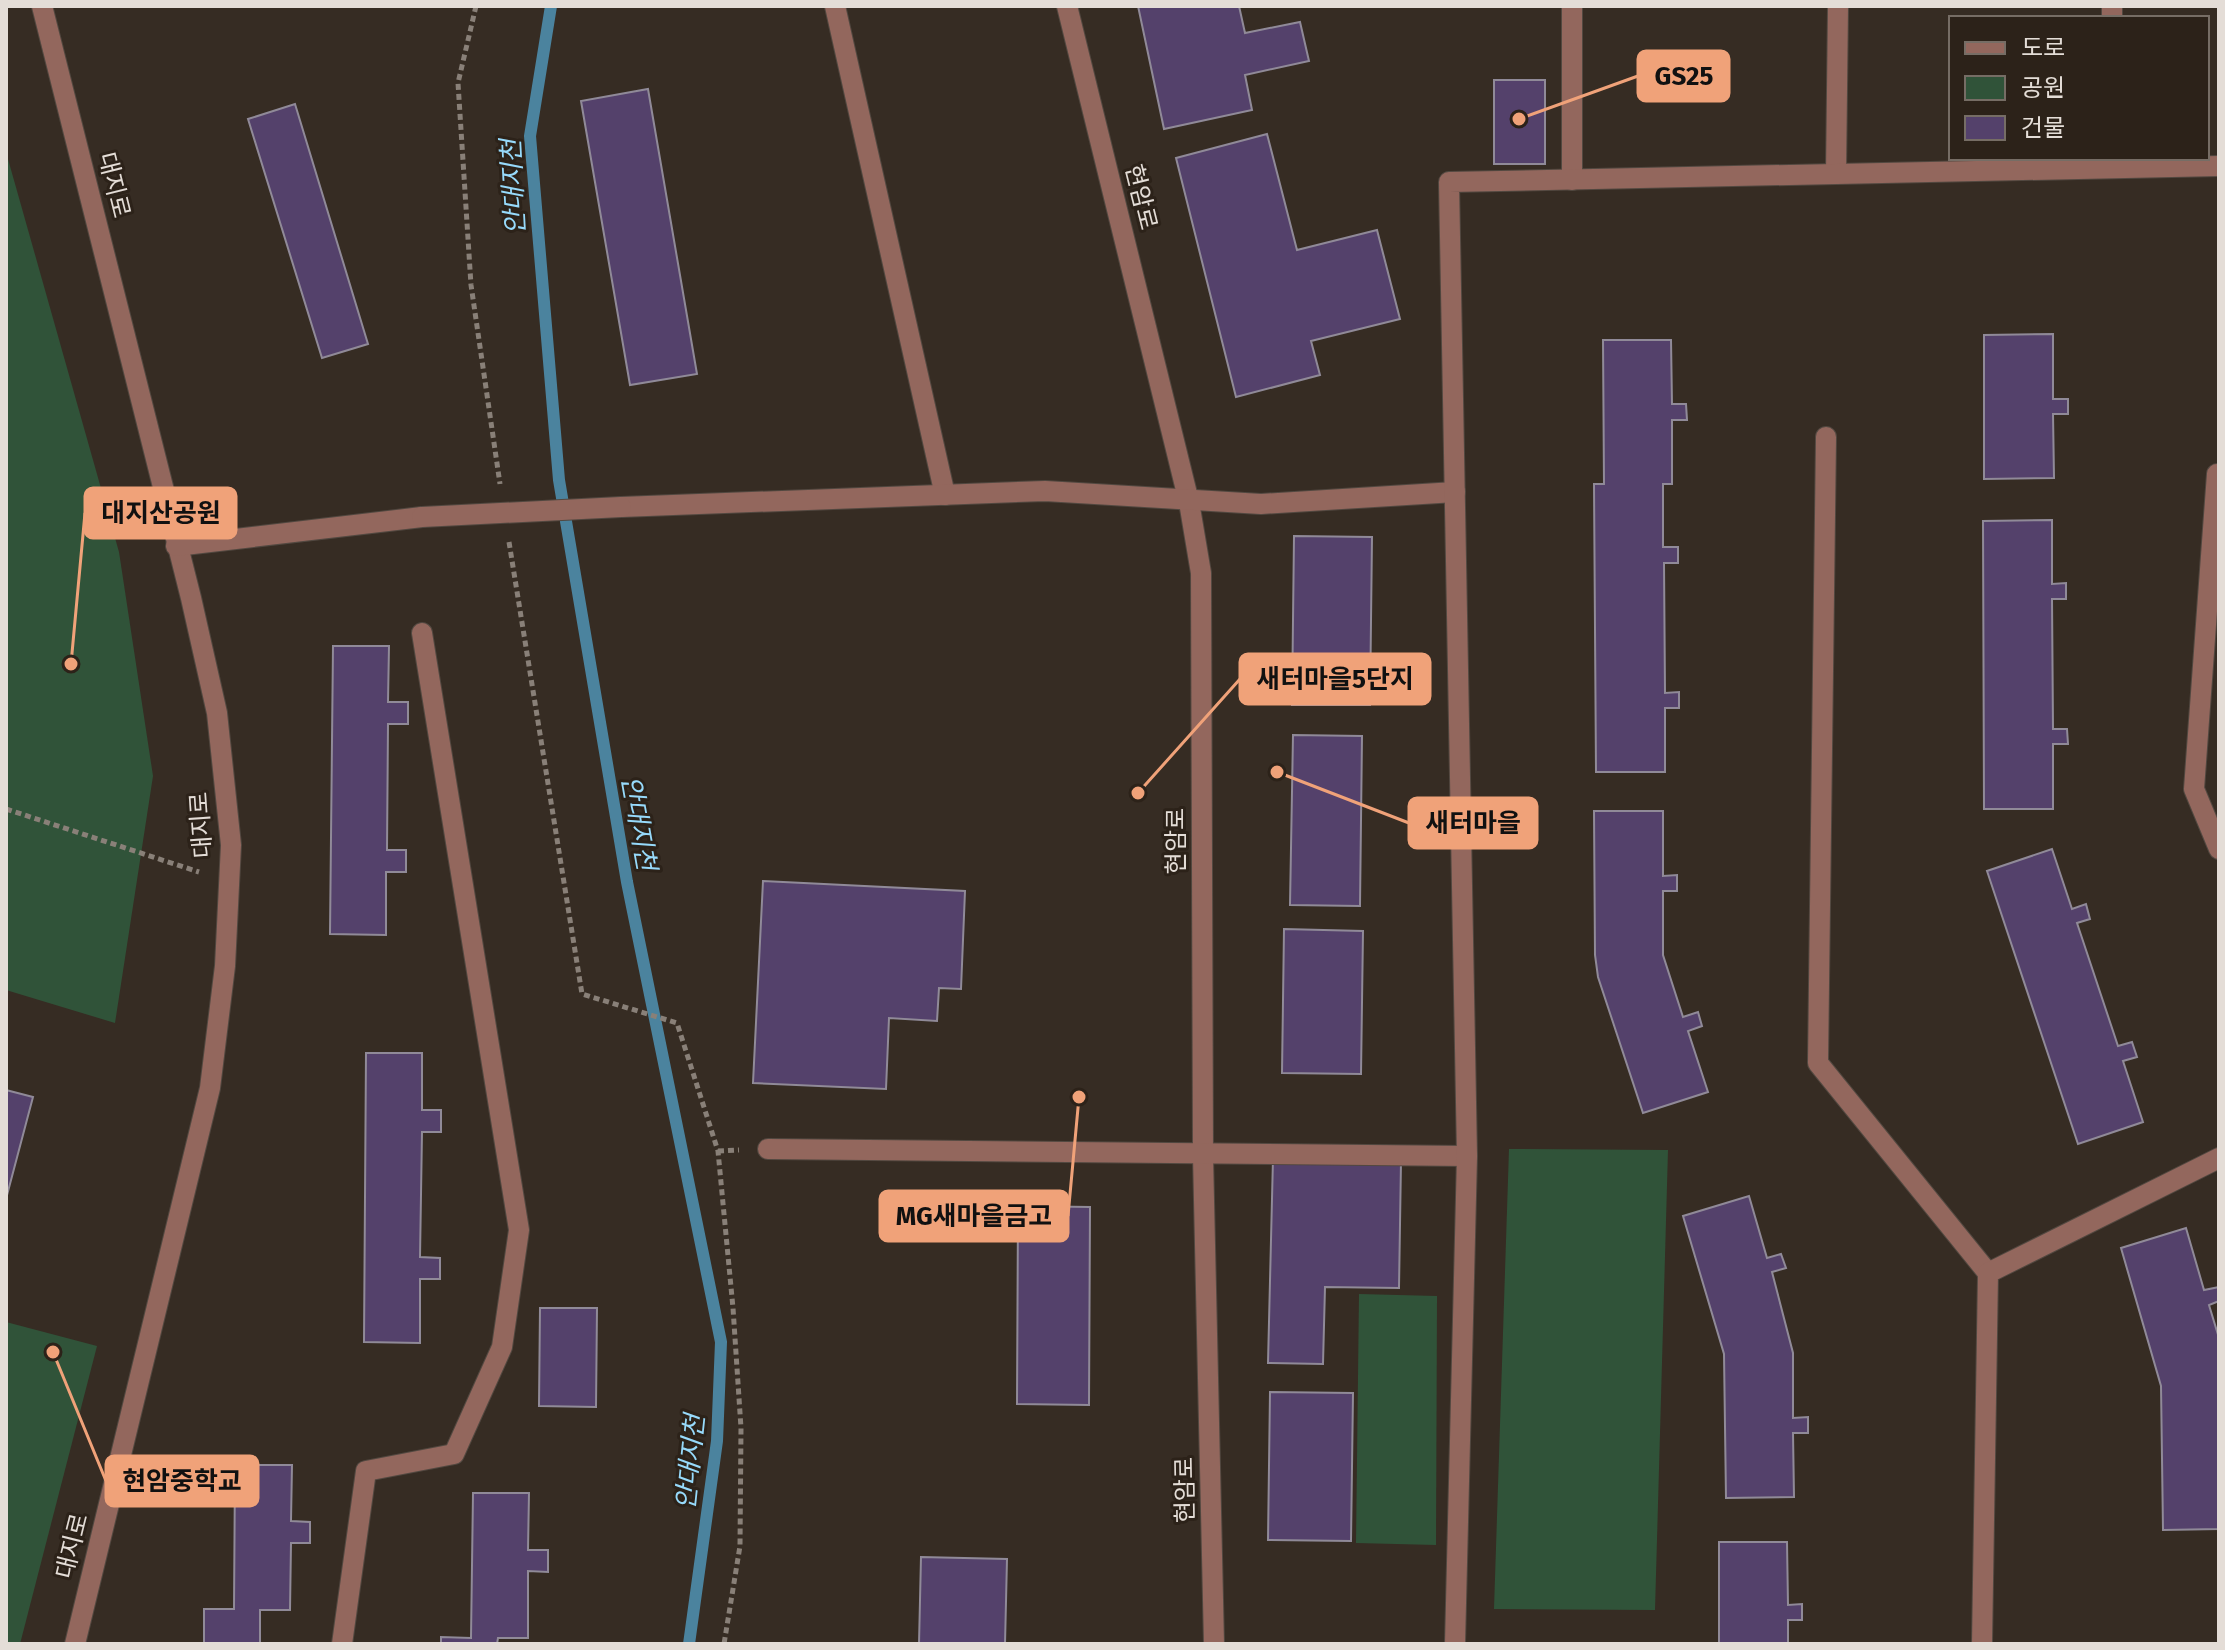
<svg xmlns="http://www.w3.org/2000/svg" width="2225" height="1650" viewBox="0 0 2225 1650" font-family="'Fira Sans','Noto Sans KR',sans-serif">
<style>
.green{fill:#305339}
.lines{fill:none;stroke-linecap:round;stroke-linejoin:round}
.stream{stroke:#4b839e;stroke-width:12}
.building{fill:#54416b;stroke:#908a98;stroke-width:2}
.minor-casing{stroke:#524840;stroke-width:22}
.path{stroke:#898078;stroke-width:5;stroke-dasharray:6 4;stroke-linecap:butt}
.minor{stroke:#93675d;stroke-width:20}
.minor-bridge-casing{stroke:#524840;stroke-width:22;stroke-linecap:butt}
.minor-bridge{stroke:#93675d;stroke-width:20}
.labels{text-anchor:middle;stroke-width:6;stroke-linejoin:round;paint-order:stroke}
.street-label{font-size:24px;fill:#e4ddd7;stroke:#2c2219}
.water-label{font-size:26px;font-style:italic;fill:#97dafb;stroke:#2c2219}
.leader{fill:none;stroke:#f0a279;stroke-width:3}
.callout-dot{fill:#f0a279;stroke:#2c2219;stroke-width:3}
.callout{fill:#f0a279;stroke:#f0a279;stroke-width:3}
.callout-label{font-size:26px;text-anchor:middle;font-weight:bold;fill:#111}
</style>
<rect width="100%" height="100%" fill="#362c23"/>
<g class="green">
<polygon points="6,152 119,552 153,776 115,1023 6,990"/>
<polygon points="1509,1149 1668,1150 1655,1610 1494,1609"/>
<polygon points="1359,1294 1437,1296 1436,1545 1356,1543"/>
<polygon points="6,1322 97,1346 20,1644 6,1644"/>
</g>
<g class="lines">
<polyline class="stream" points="551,6 530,136 559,480 627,882 721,1342 717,1441 689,1644"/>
</g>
<g class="building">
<polygon points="1138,6 1239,6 1245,33 1300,22 1309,61 1245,75 1252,110 1164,129"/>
<rect x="1494" y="80" width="51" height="84"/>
<polygon points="648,89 697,374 630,385 581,101"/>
<polygon points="295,104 368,344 322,358 248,119"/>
<polygon points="1267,134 1297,250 1377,230 1400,319 1311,341 1320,375 1236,397 1176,158"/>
<polygon points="2053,334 2053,399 2068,399 2068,414 2053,414 2054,478 1984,479 1984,335"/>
<polygon points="1603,340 1671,340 1672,404 1686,404 1687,420 1672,420 1672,484 1663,484 1663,547 1678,547 1678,563 1664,563 1665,693 1679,692 1679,708 1665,708 1665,772 1596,772 1594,484 1604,484"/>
<polygon points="2052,520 2052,584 2066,583 2066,599 2052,599 2053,729 2067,729 2068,744 2053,744 2053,809 1984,809 1983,521"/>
<polygon points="1294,536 1372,537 1370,705 1292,705"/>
<polygon points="333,646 389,646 388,702 408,702 408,724 388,724 387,850 406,850 406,872 386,872 386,935 330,934"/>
<polygon points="1293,735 1362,736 1360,906 1290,905"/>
<polygon points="1594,811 1663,811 1663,876 1677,875 1677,891 1663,891 1663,955 1683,1017 1698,1012 1702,1026 1688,1031 1708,1092 1643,1113 1598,977 1595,955"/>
<polygon points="2052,849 2072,909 2086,904 2090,919 2077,923 2118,1046 2132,1042 2137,1057 2123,1061 2143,1122 2078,1144 1987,871"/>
<polygon points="763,881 965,891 961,989 939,988 937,1021 889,1018 886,1089 753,1083"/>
<polygon points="1284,929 1363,931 1361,1074 1282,1073"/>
<polygon points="366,1053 422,1053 422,1110 441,1110 441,1132 422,1132 420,1257 440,1258 440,1279 420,1279 420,1343 364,1342"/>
<polygon points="6,1090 33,1097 6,1199"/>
<polygon points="1273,1158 1401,1161 1399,1288 1325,1287 1323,1364 1268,1363"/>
<polygon points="1749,1196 1767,1258 1781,1254 1786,1268 1772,1272 1793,1353 1793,1418 1808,1417 1808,1433 1793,1433 1794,1497 1726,1498 1724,1354 1683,1216"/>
<polygon points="1018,1206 1090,1207 1089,1405 1017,1404"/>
<polygon points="2186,1228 2204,1290 2219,1287 2219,1301 2209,1305 2219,1338 2219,1529 2163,1530 2161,1386 2121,1248"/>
<polygon points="540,1308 597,1308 596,1407 539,1406"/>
<polygon points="1270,1392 1353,1393 1351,1541 1268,1540"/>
<polygon points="235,1465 292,1465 291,1521 310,1522 310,1543 291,1543 290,1610 260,1610 260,1644 204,1644 204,1609 234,1609"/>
<polygon points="473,1493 529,1493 528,1550 548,1550 548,1572 528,1571 528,1638 498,1638 497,1644 441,1644 441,1637 471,1638"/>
<polygon points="1719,1542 1787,1542 1788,1605 1802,1604 1802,1620 1788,1620 1788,1644 1719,1644"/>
<polygon points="921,1557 1007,1559 1005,1644 919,1644"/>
</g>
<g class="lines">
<defs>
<g id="minor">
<polyline points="42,6 191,598 217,713 231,845 225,966 210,1088 75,1644"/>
<polyline points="835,6 945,495"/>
<polyline points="1067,6 1189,502 1201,573 1203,1156 1214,1644"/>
<polyline points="1572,6 1572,180"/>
<polyline points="2112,18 2112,6"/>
<polyline points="1836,174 1838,6"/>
<polyline points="1826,437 1818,1063 1988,1273"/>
<polyline points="2217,474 2194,789 2219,849"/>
<polyline points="621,507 1045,491 1261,504 1455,492"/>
<polyline points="176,546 422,517"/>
<polyline points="768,1149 1467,1156"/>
<polyline points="342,1644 366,1471 454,1454 502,1347 519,1230 422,633"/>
<polyline points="1455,1644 1467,1156 1449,182 2219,166"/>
<polyline points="1982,1644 1988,1273 2219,1158"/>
</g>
</defs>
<use href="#minor" class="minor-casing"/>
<g class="path">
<polyline points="476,6 458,83 471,285 500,484"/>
<polyline points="509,542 582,994 677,1023 718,1151 733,1308 741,1428 740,1546 724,1644"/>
<polyline points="6,809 199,872"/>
<polyline points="718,1151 739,1150"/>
</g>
<use href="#minor" class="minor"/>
<defs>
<polyline id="minor-bridge" points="422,517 621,507"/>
</defs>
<use href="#minor-bridge" class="minor-bridge-casing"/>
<use href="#minor-bridge" class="minor-bridge"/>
</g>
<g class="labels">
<g class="street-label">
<text transform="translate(114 185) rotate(76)" y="8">대지로</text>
<text transform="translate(1141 197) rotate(76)" y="8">현암로</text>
<text transform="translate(201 825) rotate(-94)" y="8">대지로</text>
<text transform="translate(1176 841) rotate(-90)" y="8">현암로</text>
<text transform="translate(1185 1490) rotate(-91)" y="8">현암로</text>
<text transform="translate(72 1546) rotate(-76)" y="8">대지로</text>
</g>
<g class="water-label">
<text transform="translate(513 187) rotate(-93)" y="9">안대지천</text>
<text transform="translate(639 823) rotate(80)" y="9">안대지천</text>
<text transform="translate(690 1462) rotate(-84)" y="9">안대지천</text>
</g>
</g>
<path class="leader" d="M1519 119L1638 76M71 664L85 513M1138 793L1240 679M1277 772L1409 823M1079 1097L1068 1216M53 1352L106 1481"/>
<g class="callout-dot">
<circle cx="1519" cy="119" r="8"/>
<circle cx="71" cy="664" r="8"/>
<circle cx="1138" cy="793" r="8"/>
<circle cx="1277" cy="772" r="8"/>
<circle cx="1079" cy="1097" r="8"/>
<circle cx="53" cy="1352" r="8"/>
</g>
<g class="callout">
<rect x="1638" y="51" width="91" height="50" rx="8"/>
<rect x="85" y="488" width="151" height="50" rx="8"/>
<rect x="1240" y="654" width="190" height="50" rx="8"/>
<rect x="1409" y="798" width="128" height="50" rx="8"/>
<rect x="880" y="1191" width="188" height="50" rx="8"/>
<rect x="106" y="1456" width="152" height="50" rx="8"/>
</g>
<g class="callout-label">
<text x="1684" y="85">GS25</text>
<text x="161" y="522">대지산공원</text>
<text x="1335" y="688">새터마을5단지</text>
<text x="1473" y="832">새터마을</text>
<text x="974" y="1225">MG새마을금고</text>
<text x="182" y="1490">현암중학교</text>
</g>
<rect width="2225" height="1650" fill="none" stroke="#e4ddd7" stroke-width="16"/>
<rect x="1949" y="16" width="260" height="144" fill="#2c2219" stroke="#766d65" stroke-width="2"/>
<rect x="1965" y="42" width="40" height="12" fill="#93675d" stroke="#766d65" stroke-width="2"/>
<text x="2021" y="56" font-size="24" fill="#e4ddd7">도로</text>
<rect x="1965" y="76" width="40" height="24" fill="#305339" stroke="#766d65" stroke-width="2"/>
<text x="2021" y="96" font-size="24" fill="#e4ddd7">공원</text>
<rect x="1965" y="116" width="40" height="24" fill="#54416b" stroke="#766d65" stroke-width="2"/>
<text x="2021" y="136" font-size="24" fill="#e4ddd7">건물</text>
</svg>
